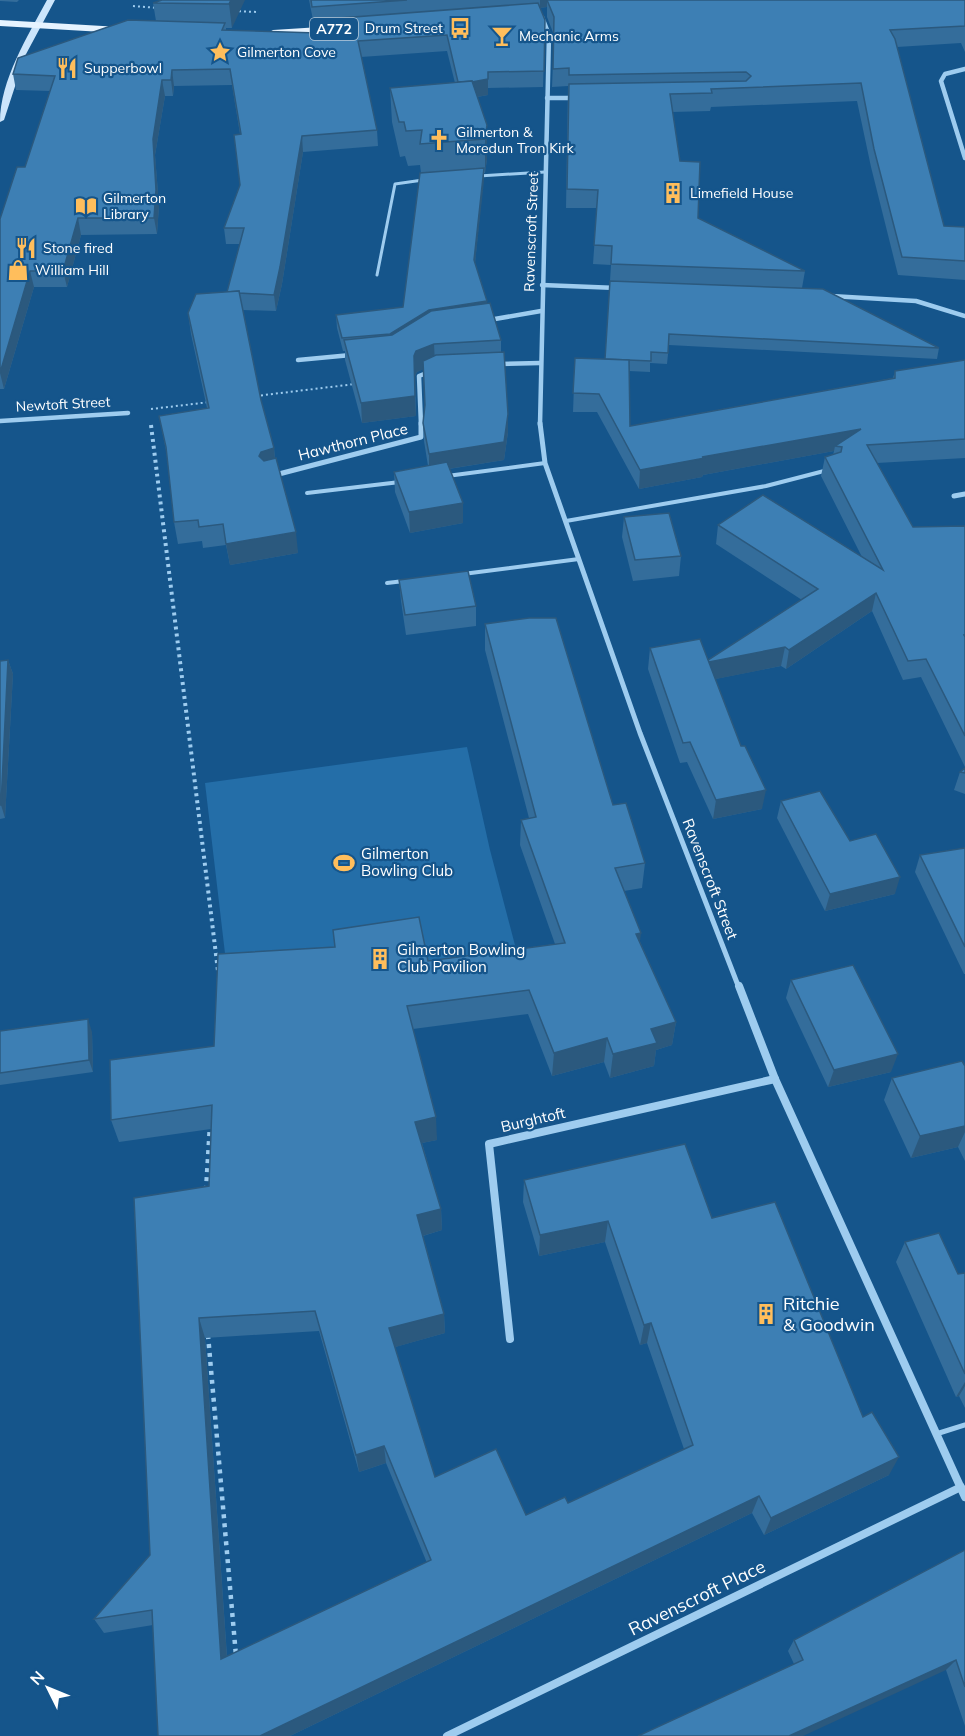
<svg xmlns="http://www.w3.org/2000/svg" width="965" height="1736" viewBox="0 0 965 1736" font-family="Mulish,sans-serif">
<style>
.green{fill:#246ea8}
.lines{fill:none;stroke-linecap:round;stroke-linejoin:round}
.path-far2{stroke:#9eccef;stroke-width:2;stroke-dasharray:2 3;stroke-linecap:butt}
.path-far1{stroke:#9eccef;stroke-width:4;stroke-dasharray:3 4;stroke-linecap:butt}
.path{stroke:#9eccef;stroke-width:4.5;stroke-dasharray:4 5;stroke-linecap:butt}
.service-far2{stroke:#9eccef;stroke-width:3}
.service-far1{stroke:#9eccef;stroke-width:4}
.service{stroke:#9eccef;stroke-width:5}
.minor-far2{stroke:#9eccef;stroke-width:4.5}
.minor-far1{stroke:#9eccef;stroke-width:5}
.minor{stroke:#9eccef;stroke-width:8}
.secondary{fill:#cce5fb;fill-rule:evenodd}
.primary{fill:#e6f3ff;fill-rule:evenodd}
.wall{fill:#346d9b;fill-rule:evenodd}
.shaded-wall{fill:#2b597e}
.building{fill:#3d7fb4;stroke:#2b597e;stroke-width:1.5;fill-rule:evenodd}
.labels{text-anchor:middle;stroke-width:4.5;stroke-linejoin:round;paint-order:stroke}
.far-poi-label{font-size:14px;fill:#fff;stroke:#15558b;text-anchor:start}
.shield{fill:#15558b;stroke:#b9ccdc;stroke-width:1.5}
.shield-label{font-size:14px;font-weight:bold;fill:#fff}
.far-street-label{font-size:14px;fill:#fff;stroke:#15558b}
.street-label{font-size:15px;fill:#fff;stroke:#15558b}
.poi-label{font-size:15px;fill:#fff;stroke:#15558b;text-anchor:start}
.near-poi-label{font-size:18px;fill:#fff;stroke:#15558b;text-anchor:start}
.near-street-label{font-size:18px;fill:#fff;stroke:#15558b}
</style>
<rect width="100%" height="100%" fill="#15558b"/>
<polygon class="green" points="467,747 490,850 516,949 339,976 228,979 205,783"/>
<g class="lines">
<g class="path-far2">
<polyline points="133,6 158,8"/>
<polyline points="234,11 257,12"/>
<polyline points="256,396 355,384"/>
<polyline points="151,409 210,402"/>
</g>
<polyline class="path-far1" points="151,425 218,971"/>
<g class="path">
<polyline points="206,1190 210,1125"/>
<polyline points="208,1335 236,1656"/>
</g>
<g class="service-far2">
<polyline points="479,176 545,172"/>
<polyline points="377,275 395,184 423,180"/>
</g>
<g class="service-far1">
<polyline points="447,476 545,463"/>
<polyline points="307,493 400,482"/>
<polyline points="566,521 766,486 828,470"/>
<polyline points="463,574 579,559"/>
<polyline points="387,583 404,581"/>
</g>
<polyline class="service" points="936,1434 965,1425"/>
<g class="minor-far2">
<polyline points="965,69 945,74 941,81 965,158"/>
<polyline points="547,98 576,98"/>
<polyline points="542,285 617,288"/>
<polyline points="831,296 916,301 965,316"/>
<polyline points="489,320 541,311"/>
<polyline points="298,360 351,355"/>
<polyline points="499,364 540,363"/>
<polyline points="0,421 128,413"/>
<polyline points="421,425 419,376 429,372"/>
<polyline points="540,425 549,35 542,17"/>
</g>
<g class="minor-far1">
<polyline points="540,423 545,463 640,733 739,988"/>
<polyline points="275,475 421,437 421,423"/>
<polyline points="954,496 965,494"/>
</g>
<g class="minor">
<polyline points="739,986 775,1079 965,1497"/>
<polyline points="510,1339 489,1144 775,1079"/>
<polyline points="447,1736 961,1487"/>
</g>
<path class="secondary" d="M47,0H55L25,56L4,120L0,122C0,80 28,36 47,0Z"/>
<g class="primary">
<polygon points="0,20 120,27 125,30 120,33 0,26"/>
<polygon points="336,26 339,27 339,31 273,36 268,33 273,30"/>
</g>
</g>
<g class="wall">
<polygon points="0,0 19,0 17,2 0,1"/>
<polygon points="231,0 232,28 226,28 226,30 315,33 315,25 314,25 309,0 965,0 965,52 961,43 897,47 944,226 965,227 965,280 898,275 871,167 857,101 711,107 710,111 672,112 680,161 698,218 805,271 802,288 939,348 937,359 669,345 667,364 650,363 650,372 629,371 630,426 893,378 895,371 965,360 965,458 877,463 913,527 965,526 965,767 921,677 903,680 872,611 786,669 781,666 715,679 762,809 713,819 687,762 680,763 648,669 650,648 708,661 802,600 716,544 718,525 862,557 821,476 825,457 833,455 834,451 703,475 702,477 639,489 597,412 573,412 575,358 605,359 611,265 593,264 597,208 566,208 568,86 552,87 554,35 547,17 547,7 540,8 545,20 543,87 488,88 488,95 477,97 487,125 487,159 485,173 484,173 475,263 487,303 501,340 501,352 508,432 504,460 449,469 463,523 410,533 395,492 394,472 428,466 424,441 423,423 425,407 423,369 417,372 415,376 416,416 362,423 345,360 345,351 343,351 337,328 336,315 403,307 421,173 420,165 408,166 405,156 400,157 392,122 390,88 455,83 447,51 361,57 377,130 378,146 303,152 282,284 276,311 243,310 261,400 274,448 275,458 298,553 230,565 226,545 203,548 202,541 178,544 174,522 167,455 159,416 207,408 191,334 188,313 227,292 240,244 226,244 224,228 240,185 240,134 232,85 174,86 173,96 165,96 155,155 159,206 157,234 81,235 67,287 34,287 4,389 0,389 0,219 25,167 50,91 16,90 13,74 156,21 153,3"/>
<polygon points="624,517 681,556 679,576 633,581 622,537"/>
<polygon points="399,580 476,606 476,626 406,635 401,601"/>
<path d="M485,624L613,805L645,863L642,888L624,891L640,942L676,1022L672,1045L656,1050L654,1066L610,1078L604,1062L552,1076L528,1014L413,1029L437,1140L422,1143L441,1209L442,1230L423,1236L444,1314L445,1333L395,1347L435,1477L526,1515L568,1503L684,1449L647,1343L640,1345L605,1242L539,1256L523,1202L524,1180L712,1218L863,1417L889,1475L764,1535L752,1513L290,1736L153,1625L104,1633L94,1619L150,1555L209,1186L211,1129L119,1142L111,1120L214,1046L428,961L555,944L520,845L521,820L529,818L485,650ZM319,1331L359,1472L386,1463L427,1563L227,1656L205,1338Z"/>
<polygon points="8,660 13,674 5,818 0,819 0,661"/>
<polygon points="965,768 965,794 954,790 960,772"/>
<polygon points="781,801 850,841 895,894 825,911 777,818"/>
<polygon points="965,848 965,974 964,974 915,872 920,855"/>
<polygon points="791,980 891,1072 828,1087 786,998"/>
<polygon points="0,1031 92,1032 93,1072 0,1085"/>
<polygon points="965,1066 965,1161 958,1147 911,1158 884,1100 892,1078"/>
<polygon points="905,1242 958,1274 965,1273 965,1408 959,1396 956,1397 896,1262"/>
<polygon points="965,1550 965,1726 946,1670 794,1664 788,1651 794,1640"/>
</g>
<g class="shaded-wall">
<polygon points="231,0 245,0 232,28 229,4"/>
<polygon points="540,0 547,0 547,7 540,8"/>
<polygon points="172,70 174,86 173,96 171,80"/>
<polygon points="488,79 488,95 459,100 459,84"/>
<polygon points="162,80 165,96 155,155 159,206 157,234 154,218 153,139"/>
<polygon points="487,125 487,159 485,173 485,139"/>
<polygon points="302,136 303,152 282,284 276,311 274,295"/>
<polygon points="484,168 484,181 474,273 474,260"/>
<polygon points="78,218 81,235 67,287 63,271"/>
<polygon points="30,271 34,287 4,389 0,373"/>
<polygon points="487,301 487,314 391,347 390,334 429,310"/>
<polygon points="434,344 435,364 417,372 415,376 414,356 416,351"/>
<polygon points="415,396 416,416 362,423 361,403"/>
<polygon points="508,414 508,432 504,460 429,472 429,454"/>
<polygon points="861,429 842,447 835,446 834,451 703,475 702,477 639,489 640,470 702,457"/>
<polygon points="274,448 276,470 264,473 259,456 261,452"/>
<polygon points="463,503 463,523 410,533 409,512"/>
<polygon points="296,532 298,553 230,565 226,544"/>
<polygon points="876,593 872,611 786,669 789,650"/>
<polygon points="785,647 781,666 706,681 709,662"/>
<polygon points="8,660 13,674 5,818 1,805"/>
<polygon points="766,790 762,809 713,819 716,800"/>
<polygon points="900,877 895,894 825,911 830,894"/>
<polygon points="641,933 638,957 636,934"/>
<polygon points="88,1019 92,1032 93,1072 89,1060"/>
<polygon points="676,1022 672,1045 656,1050 654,1066 610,1078 613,1054 651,1029"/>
<polygon points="607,1038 604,1062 552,1076 554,1053"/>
<polygon points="898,1054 891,1072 828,1087 834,1070"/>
<polygon points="436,1117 437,1140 417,1144 415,1122"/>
<polygon points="965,1126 965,1132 958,1147 911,1158 920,1136"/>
<polygon points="441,1209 442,1230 419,1237 417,1215"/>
<polygon points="608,1221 605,1242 539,1256 540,1235"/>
<polygon points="444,1314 445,1333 392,1348 389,1328"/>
<polygon points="199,1318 205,1338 228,1672 221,1659"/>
<polygon points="651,1323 647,1343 640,1345 644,1325"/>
<polygon points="965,1382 965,1386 959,1396 956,1397"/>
<polygon points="384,1446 386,1463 359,1472 356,1455"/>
<polygon points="899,1457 889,1475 764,1535 771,1518"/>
<polygon points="759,1496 752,1513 290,1736 260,1736"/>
<polygon points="956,1660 946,1670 803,1736 789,1736"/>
</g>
<g class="building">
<polygon points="162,0 231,0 229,4 153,3"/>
<polygon points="311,0 407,0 312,7"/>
<polygon points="547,0 965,0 965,26 890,30 895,39 944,226 965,227 965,261 902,257 874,149 861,83 711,89 712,93 670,94 680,161 700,162 698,218 805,271 611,264 612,246 594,245 598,190 567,189 569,84 746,81 751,76 746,72 569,75 569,68 553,69 554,17"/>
<polygon points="538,3 545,20 544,71 488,72 488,79 472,82 472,81 458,82 447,35 358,41 377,130 302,136 280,267 274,295 239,293 239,291 227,292 244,228 224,228 240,185 234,135 241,134 230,69 172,70 171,80 162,80 153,139 156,190 154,218 78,218 63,271 30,271 0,373 0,219 17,167 25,167 55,76 13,74 18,58 128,20 225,23 222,30 317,33 314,20"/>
<polygon points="472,81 487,125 485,139 420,144 422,130 406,131 404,122 399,122 390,88"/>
<polygon points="484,168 474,260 487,301 429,310 390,334 342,338 336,315 403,307 420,173"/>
<polygon points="610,281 823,289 939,348 669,334 668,353 651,352 651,361 605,359"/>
<polygon points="239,291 261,400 274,448 261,452 259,456 264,461 276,458 296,532 226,544 223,524 199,527 198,520 174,522 166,447 159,416 209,408 188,313 196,294"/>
<polygon points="490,303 501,340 434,344 416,351 414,356 415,396 361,403 344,340 392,335 431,311"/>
<polygon points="504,352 508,414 504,442 429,454 423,423 425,405 423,361 436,355"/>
<polygon points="575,358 629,360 630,426 895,378 895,371 965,360 965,439 867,445 913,527 965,526 965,635 964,635 965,637 965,736 926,659 908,661 876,593 789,650 785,647 709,662 708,660 818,589 718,525 763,495 883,570 825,457 841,452 842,447 835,446 861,429 702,457 705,458 640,470 599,394 573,393"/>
<polygon points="447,462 463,503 409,512 394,472"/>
<polygon points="669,513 681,556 635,560 624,517"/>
<polygon points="468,571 476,606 405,615 399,580"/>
<path d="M529,618H556L613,805L626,803L645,863L615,868L641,933L636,934L676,1022L651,1029L657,1043L613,1054L607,1038L554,1053L529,990L407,1006L436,1117L415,1122L441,1209L417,1215L444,1314L389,1328L435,1477L496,1449L526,1515L565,1497L568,1503L693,1445L651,1323L644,1325L608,1221L540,1235L524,1180L685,1144L712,1218L775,1202L863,1417L872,1412L899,1457L771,1518L759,1496L260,1736H158L152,1610L94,1619L150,1555L134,1198L209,1186L212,1105L111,1120L110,1060L214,1046L218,954L335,947L333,930L419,917L428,961L565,943L521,820L536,817L485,624ZM315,1311L356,1455L384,1446L431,1560L221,1659L199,1318Z"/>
<polygon points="700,639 741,746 745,746 766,790 716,800 690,742 683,743 650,648"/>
<polygon points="8,660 1,805 0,805 0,661"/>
<polygon points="965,768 965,773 960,772"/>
<polygon points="820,791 850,841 876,834 900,877 830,894 781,801"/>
<polygon points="965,848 965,947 920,855"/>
<polygon points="853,965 898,1054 834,1070 791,980"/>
<polygon points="88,1019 89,1060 0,1073 0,1031"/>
<polygon points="962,1061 965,1066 965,1126 920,1136 892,1078"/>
<polygon points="939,1233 958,1274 965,1273 965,1374 905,1242"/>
<polygon points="965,1550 965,1687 956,1660 789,1736 638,1736 803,1660 794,1640"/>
</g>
<defs>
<symbol id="bus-bare" viewBox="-9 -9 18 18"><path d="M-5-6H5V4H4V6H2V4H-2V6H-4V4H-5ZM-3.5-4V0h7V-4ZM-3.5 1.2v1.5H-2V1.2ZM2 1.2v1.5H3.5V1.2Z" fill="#ffbe5c" stroke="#15558b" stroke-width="2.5" paint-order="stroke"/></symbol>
<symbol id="bar-bare" viewBox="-9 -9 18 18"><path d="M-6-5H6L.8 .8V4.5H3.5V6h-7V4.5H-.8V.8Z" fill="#ffbe5c" stroke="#15558b" stroke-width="2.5" paint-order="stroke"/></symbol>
<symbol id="sight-bare" viewBox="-9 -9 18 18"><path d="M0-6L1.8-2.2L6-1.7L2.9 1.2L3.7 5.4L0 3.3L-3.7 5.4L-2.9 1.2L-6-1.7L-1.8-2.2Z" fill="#ffbe5c" stroke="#15558b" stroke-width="2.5" paint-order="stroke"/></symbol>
<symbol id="restaurant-bare" viewBox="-9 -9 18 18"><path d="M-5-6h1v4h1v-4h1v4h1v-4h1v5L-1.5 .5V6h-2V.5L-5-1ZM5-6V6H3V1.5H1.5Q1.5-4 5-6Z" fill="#ffbe5c" stroke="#15558b" stroke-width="2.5" paint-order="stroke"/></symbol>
<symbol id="church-bare" viewBox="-9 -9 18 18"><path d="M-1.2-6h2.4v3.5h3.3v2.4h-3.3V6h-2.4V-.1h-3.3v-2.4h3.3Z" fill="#ffbe5c" stroke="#15558b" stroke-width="2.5" paint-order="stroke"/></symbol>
<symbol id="building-bare" viewBox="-9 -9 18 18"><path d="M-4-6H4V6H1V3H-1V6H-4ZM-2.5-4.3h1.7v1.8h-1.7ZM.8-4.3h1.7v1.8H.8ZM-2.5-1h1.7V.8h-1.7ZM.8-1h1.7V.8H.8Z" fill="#ffbe5c" stroke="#15558b" stroke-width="2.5" paint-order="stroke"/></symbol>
<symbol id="library-bare" viewBox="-9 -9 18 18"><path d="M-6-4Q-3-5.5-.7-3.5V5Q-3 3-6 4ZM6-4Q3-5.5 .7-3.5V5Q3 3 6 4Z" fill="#ffbe5c" stroke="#15558b" stroke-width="2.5" paint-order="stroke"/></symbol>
<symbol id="shop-bare" viewBox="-9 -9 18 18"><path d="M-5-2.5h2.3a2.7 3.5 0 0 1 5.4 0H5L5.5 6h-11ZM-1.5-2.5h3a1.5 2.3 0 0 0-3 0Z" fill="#ffbe5c" stroke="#15558b" stroke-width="2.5" paint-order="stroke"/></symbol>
<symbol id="stadium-bare" viewBox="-9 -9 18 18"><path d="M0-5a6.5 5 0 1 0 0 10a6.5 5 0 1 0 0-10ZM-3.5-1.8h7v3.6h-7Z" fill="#ffbe5c" stroke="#15558b" stroke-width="2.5" paint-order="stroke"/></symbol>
</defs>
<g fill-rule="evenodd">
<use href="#bus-bare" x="445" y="13" width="30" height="30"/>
<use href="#bar-bare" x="487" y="21" width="30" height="30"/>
<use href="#sight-bare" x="205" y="37" width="30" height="30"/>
<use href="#restaurant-bare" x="52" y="53" width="30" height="30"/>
<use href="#church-bare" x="424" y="125" width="30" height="30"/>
<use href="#building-bare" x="658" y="178" width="30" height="30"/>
<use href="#library-bare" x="71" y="191" width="30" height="30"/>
<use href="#restaurant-bare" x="11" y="233" width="30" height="30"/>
<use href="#shop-bare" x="3" y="255" width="30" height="30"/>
<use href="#stadium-bare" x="329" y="848" width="30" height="30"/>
<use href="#building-bare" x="365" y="944" width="30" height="30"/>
<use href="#building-bare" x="751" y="1299" width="30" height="30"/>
</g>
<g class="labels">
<g class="far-poi-label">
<text x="443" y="33" text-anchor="end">Drum Street</text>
<text x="519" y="41">Mechanic Arms</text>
<text x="237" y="57">Gilmerton Cove</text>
<text x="84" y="73">Supperbowl</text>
<text x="456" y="137">Gilmerton &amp;<tspan x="456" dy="16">Moredun Tron Kirk</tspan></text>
<text x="690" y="198">Limefield House</text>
<text x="103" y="203">Gilmerton<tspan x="103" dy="16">Library</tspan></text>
<text x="43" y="253">Stone fired</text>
<text x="35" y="275">William Hill</text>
</g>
<rect class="shield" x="310" y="18" width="48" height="22" rx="4.5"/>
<g class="shield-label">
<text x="334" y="34">A772</text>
</g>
<g class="far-street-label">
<text transform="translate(531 232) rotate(-88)" y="5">Ravenscroft Street</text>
<text transform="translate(63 404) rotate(-3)" y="5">Newtoft Street</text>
</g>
<g class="street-label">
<text transform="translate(353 442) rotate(-14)" y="5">Hawthorn Place</text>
<text transform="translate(710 879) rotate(69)" y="5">Ravenscroft Street</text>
<text transform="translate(533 1120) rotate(-13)" y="5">Burghtoft</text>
</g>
<g class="poi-label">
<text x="361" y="859">Gilmerton<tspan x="361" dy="17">Bowling Club</tspan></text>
<text x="397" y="955">Gilmerton Bowling<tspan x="397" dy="17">Club Pavilion</tspan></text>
</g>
<g class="near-poi-label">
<text x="783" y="1310">Ritchie<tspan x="783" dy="21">&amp; Goodwin</tspan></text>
</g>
<g class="near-street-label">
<text transform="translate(697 1598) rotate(-26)" y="6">Ravenscroft Place</text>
</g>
</g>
<g transform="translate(48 1688) rotate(313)" stroke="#15558b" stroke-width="4.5" paint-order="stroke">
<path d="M0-4.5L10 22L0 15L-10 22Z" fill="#ffffff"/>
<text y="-9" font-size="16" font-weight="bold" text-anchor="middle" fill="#ffffff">N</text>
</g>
</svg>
